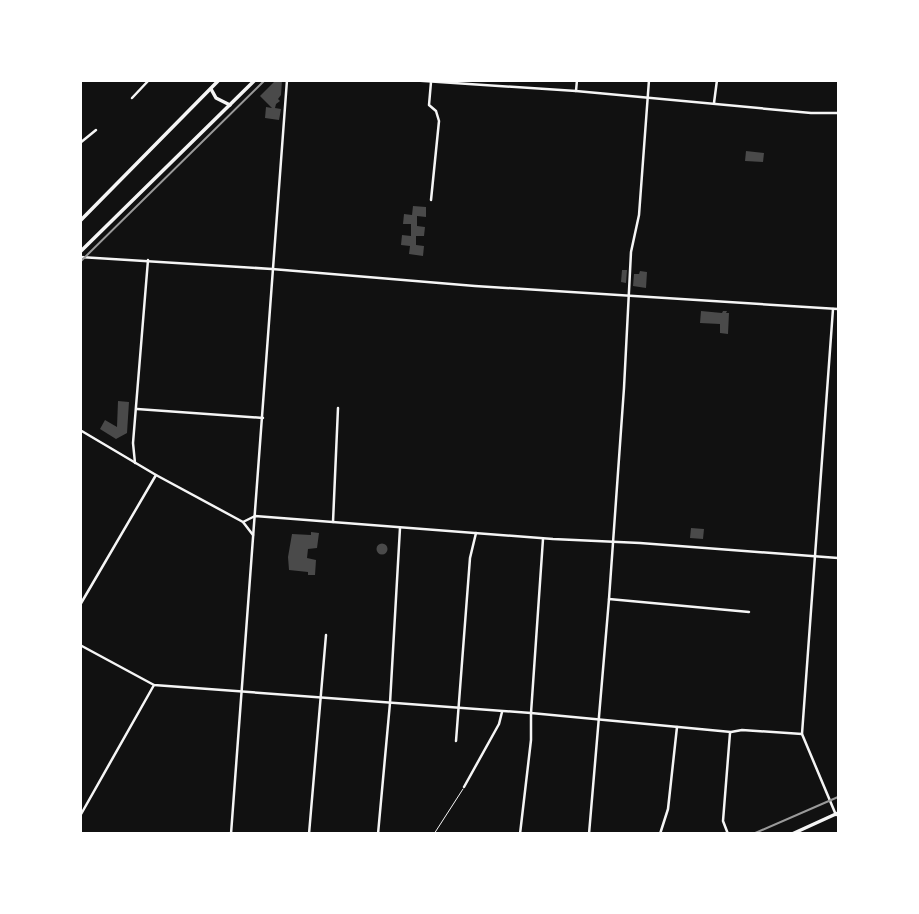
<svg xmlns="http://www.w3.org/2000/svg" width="919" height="914" viewBox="0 0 919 914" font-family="'Alegreya Sans',sans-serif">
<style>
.building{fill:#4a4a4a}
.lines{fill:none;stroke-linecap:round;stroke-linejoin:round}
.service{stroke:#f5f5f5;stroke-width:1}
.minor{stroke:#f5f5f5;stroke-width:2.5}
.tertiary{stroke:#f5f5f5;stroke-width:2.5}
.secondary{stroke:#f5f5f5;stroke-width:3.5}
.tram{stroke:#9a9a9a;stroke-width:2}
</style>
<rect width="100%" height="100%" fill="#111"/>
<g class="building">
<polygon points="276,80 282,80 281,95 278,99 280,101 276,104 275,108 281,109 279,120 265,118 266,107 272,108 260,96"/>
<polygon points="746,151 764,153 763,162 745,161"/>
<polygon points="413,206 426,207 426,217 417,216 417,226 425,227 424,236 416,236 416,245 424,246 423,256 409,254 410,246 401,245 402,235 411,236 411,224 403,224 404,214 412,215"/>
<polygon points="622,270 627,270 626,283 621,282"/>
<polygon points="640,271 647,272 646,288 633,286 634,274 639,274"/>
<polygon points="701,311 722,313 723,311 727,311 726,313 729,313 728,334 720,333 720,324 700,323"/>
<polygon points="118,401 129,402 127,433 116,439 100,429 105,420 117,427"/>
<polygon points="691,528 704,529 703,539 690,538"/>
<polygon points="311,532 319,533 317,548 308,549 307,558 316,560 315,575 308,575 308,572 289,570 288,557 292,534 311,535"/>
<circle cx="382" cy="549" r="5.5"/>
</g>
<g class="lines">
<polyline class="service" points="434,834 463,789"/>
<g class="minor">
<polyline points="576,91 577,80"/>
<polyline points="132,98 149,80"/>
<polyline points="714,103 717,80"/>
<polyline points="80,143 96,130"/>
<polyline points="431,200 439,121 436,111 429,105 431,82"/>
<polyline points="137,409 263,418"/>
<polyline points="135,463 133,443 148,260"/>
<polyline points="333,522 338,408"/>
<polyline points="609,599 749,612"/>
<polyline points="80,605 156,475"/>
<polyline points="80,645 154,685 531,713 731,732 742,730 802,734"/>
<polyline points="456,741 470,558 476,533"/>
<polyline points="464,787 499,724 502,712"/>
<polyline points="80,816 154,685"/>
<polyline points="309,834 326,635"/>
<polyline points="378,834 390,703 400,528"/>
<polyline points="520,834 531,740 531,713 543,539"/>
<polyline points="589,834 609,599 624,388 631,252 639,215 649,80"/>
<polyline points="660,834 668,809 677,727"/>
<polyline points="728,834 723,821 730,733"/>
</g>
<g class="tertiary">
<polyline points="409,80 576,91 811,113 838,113"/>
<polyline points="80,257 272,269 475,286 838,309"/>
<polyline points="833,309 802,734 836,815"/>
<polyline points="80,430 156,475 243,522 253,535"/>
<polyline points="243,522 255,516 553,539 640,543 838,558"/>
<polyline points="231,834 287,80"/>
</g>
<g class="secondary">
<polyline points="211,89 216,98 230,105"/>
<polyline points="80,221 219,80"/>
<polyline points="80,252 255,80"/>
<polyline points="792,834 838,813"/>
</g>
<g class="tram">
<polyline points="80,262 265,80"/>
<polyline points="753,834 838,797"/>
</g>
</g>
<rect width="919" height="914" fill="none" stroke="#ffffff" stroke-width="164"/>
</svg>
